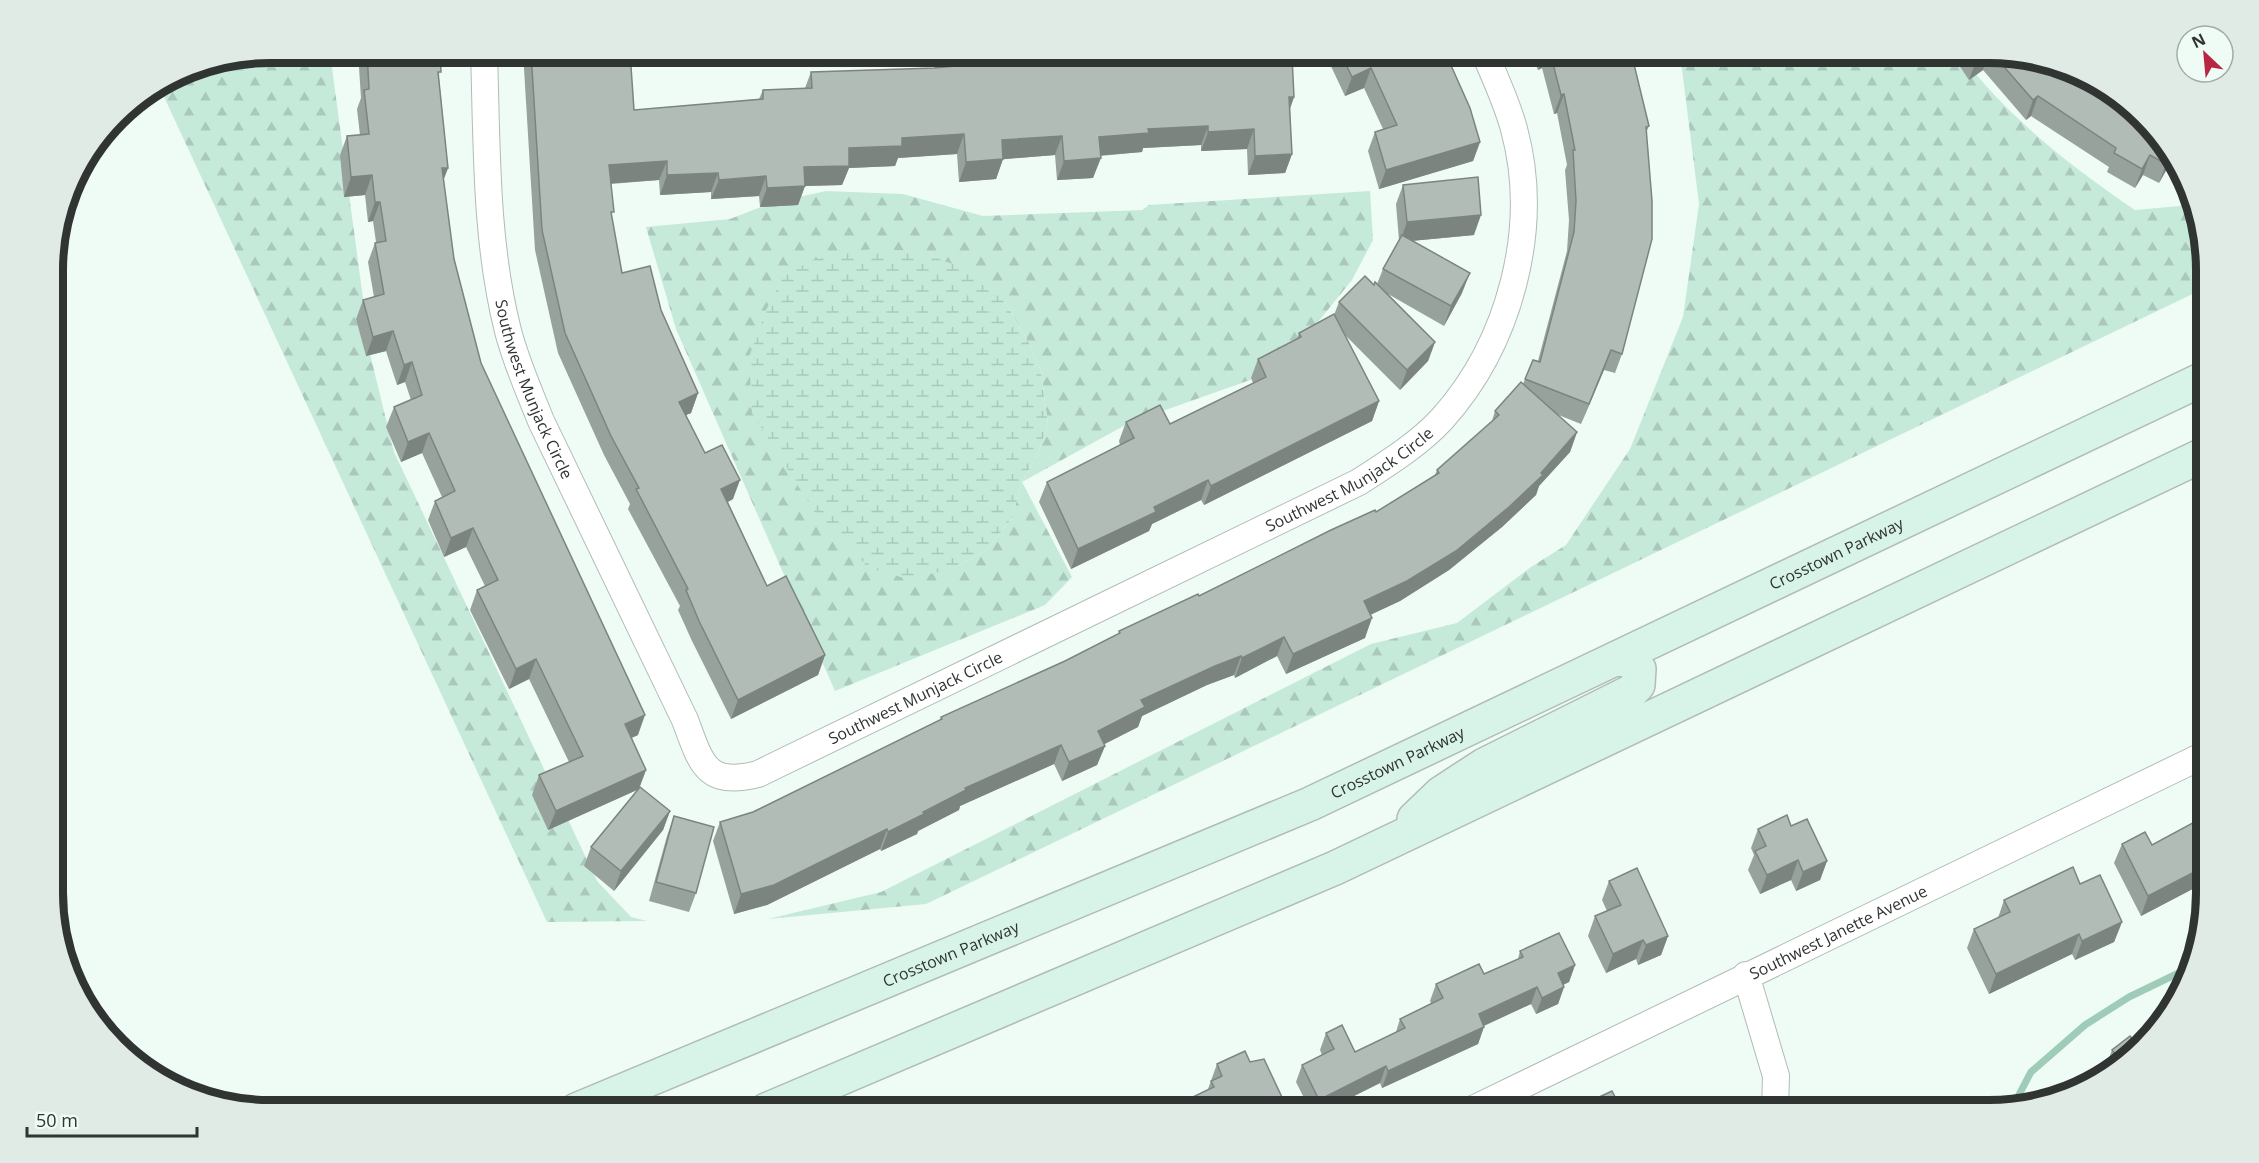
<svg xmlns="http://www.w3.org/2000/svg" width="2259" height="1163" viewBox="0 0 2259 1163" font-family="'Open Sans',sans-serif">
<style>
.forest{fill:url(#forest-firs);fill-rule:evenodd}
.wetland{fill:url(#wetland-marsh)}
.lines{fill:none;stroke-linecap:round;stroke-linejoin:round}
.stream{stroke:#9eccb8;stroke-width:7}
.street-casing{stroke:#b0bcb6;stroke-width:28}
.secondary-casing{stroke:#b0bcb6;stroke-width:36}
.street{stroke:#fff;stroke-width:26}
.secondary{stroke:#d8f4e9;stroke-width:33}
.wall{fill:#98a29d}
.shaded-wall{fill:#7c8480}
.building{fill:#b1bcb7;stroke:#7c8480;stroke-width:1.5}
.labels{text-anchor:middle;stroke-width:4.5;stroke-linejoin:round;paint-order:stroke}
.street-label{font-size:16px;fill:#303432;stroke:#effbf5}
.rim{fill:none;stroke:#303432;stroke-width:8}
</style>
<defs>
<pattern id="forest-firs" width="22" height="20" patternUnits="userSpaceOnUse" patternTransform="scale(1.5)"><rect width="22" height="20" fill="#c6eada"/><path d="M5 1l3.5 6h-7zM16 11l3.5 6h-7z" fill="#aac9bc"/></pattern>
<pattern id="wetland-marsh" width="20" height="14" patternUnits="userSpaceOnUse" patternTransform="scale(1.5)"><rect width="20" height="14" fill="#c6eada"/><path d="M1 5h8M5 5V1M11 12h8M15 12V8" fill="none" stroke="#aac9bc"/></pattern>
</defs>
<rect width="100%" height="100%" fill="#effbf5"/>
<g class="forest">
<polygon points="270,53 330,53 371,358 394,452 597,881 631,917 647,921 547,922 159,86 187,69"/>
<path d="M1675,53H1959C2008,118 2068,164 2135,210L2191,205L2205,242V288L926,904L768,919L881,892L1371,644L1457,623L1531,567L1566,545L1630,449L1683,317L1699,204L1681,62Z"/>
<path d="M826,191L903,194L983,216L1142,210L1149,205L1370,191L1373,240L1352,280L1305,338L1250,380L1129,423L1022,482L1072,577L1045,605L835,691L676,329L646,227L730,219L771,203ZM1004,300L1030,345L1041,371L1048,425L1037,456L1022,482L1012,518L987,550L958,566Z"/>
</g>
<polygon class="wetland" points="866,249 916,251 964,268 1004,300 1030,345 1041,371 1048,425 1037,456 1022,482 1012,518 987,550 958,566 911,580 869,568 819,519 752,413 749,357 766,310 783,277 812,260"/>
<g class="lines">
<polyline class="stream" points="2012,1108 2031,1072 2085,1025 2129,997 2189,968"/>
<defs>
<g id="street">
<path id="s1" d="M484,52C487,145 485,240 508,331C516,362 529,391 541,421L685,720C701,762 705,788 758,774L1359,482C1387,464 1419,444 1442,419C1510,343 1541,228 1514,129C1507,103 1495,77 1484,52"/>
<polyline points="1746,975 1776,1076 1775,1110"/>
<path id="s2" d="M1471,1110L2206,754"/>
</g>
<g id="secondary">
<polyline points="1414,819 1441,793 1484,765 1632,691 1638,685 1639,669 1632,661 1616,659"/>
<path id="s3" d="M576,1110L1310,804L2205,378"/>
<polyline points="766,1110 1335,868 2205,454"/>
</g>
</defs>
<use href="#street" class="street-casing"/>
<use href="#secondary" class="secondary-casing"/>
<use href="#street" class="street"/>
<use href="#secondary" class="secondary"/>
</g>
<g class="wall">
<polygon points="358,52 440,52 439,78 448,168 443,180 454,259 481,363 638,735 631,738 646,770 639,787 670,811 663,830 614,891 584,866 591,847 637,790 548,830 532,795 539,775 569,762 529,679 509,689 470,610 477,590 485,586 466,547 444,557 428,520 435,501 442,497 422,453 401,462 386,427 394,407 411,400 405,382 397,385 386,351 366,356 356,319 363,300 374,297 368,262 375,243 376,242 373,221 368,222 365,195 344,197 340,155 347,136 360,135 357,109 361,98"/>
<polygon points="523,52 630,52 634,110 759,99 763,90 805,88 811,72 1242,59 1294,97 1290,109 1292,154 1285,173 1248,175 1247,149 1201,151 1201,145 1143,148 1142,152 1100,156 1093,178 1057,180 1055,155 1003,159 996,179 959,182 957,154 898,158 895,166 849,168 842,185 805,186 798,205 760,207 759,196 711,199 711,192 660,195 659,180 611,184 612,217 622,273 661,310 698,393 691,413 686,415 705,453 733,499 728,502 767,586 825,655 818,675 731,719 692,641 678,610 680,606 628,509 630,504 604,455 558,353 535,250"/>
<polygon points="1332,52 1445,52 1480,142 1473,161 1379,189 1368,151 1375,132 1383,129 1364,88 1345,96 1329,62"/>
<polygon points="1530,52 1631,52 1649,126 1646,133 1622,354 1615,373 1604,370 1581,424 1556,414 1577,432 1570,452 1539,486 1536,495 1502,527 1449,570 1400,601 1370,615 1365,638 1286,674 1277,656 1235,678 1234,675 1207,685 1142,716 1138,727 1104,744 1105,746 1097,765 1062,781 1054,764 960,806 959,810 918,831 917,834 881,851 880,849 767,905 734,914 713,841 720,822 753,812 940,720 941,717 1065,661 1118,634 1119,631 1199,596 1376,512 1435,475 1437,470 1492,421 1495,411 1523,384 1533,360 1538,361 1567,251 1569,220 1565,170 1567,165 1557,113 1554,114 1542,68 1538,70"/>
<polygon points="1950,52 1989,52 2085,75 2173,158 2159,183 2143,175 2135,188 2107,172 2109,167 2031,116 2026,120 1983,70 1969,80"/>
<polygon points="1403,185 1474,235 1411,241 1462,293 1444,326 1388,294 1435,342 1428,361 1400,390 1344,334 1379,401 1372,421 1204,505 1201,500 1152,524 1149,531 1071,569 1039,502 1047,482 1120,445 1119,441 1126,422 1170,424 1253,383 1251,378 1258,359 1297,339 1299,333 1334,315 1339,302 1374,285 1377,284 1383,269 1399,240 1396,204"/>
<polygon points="2191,206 2196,220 2189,220"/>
<polygon points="2206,809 2206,882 2141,916 2114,863 2122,844 2152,845 2198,821 2201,811"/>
<polygon points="674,816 696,893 689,912 649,901 667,836"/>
<polygon points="1791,826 1827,861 1820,880 1796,891 1791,880 1760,894 1748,870 1754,855 1751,848 1758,829"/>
<polygon points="1609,881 1668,936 1661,955 1638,965 1636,959 1606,973 1588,936 1595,916 1607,911 1602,900"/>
<polygon points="2080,884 2122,922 2114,942 2075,960 2072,954 1989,994 1967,948 1974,929 1998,918 2004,900"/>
<polygon points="1520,951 1575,965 1569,982 1563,985 1564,987 1558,1004 1536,1014 1531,1004 1484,1026 1478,1044 1382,1088 1380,1083 1326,1110 1310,1110 1296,1082 1302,1065 1322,1055 1320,1050 1326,1033 1355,1052 1396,1032 1400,1019 1431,1003 1430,1001 1436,984 1484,974 1518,959"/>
<polygon points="2141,1038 2110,1074 2106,1075 2107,1072 2105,1069 2112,1050 2135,1043"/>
<polygon points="1250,1062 1288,1110 1141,1110 1170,1108 1208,1089 1217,1064"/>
</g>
<g class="shaded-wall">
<polygon points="1544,52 1547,52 1542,68 1538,70"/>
<polygon points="1988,52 1989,53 1983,70 1969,80 1976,61"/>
<polygon points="1371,68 1364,88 1345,96 1352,77"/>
<polygon points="1564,94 1557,113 1554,114 1561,95"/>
<polygon points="2038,96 2031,116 2026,120 2033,100"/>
<polygon points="1289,97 1294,97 1287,116"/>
<polygon points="1208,126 1201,145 1143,148 1142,152 1092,156 1099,137 1148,129"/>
<polygon points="1254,129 1247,149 1201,151 1208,132"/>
<polygon points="964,134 957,154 898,158 895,166 849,168 842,185 805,186 798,205 760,207 767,188 804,167 849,148 902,138"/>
<polygon points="1062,136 1055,155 995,160 1002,140"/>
<polygon points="1480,142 1473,161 1379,189 1386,170"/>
<polygon points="1292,154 1285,173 1248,175 1255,156"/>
<polygon points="2171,154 2173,158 2159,183 2166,164"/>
<polygon points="2150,155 2143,175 2135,188 2142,169"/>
<polygon points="1101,158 1093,178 1057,180 1064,161"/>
<polygon points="1003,159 996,179 959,182 966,162"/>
<polygon points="667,161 659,180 602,184 609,165"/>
<polygon points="442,168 448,168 441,187"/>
<polygon points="718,173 711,192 660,195 667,175"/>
<polygon points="372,175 365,195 344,197 351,177"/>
<polygon points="766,176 759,196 711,199 719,180"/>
<polygon points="375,202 380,202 373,221 368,222"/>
<polygon points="2193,210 2196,220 2189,220"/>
<polygon points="1481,215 1474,235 1400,242 1407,222"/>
<polygon points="1470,273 1462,293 1444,326 1451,306"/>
<polygon points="393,331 386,351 366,356 373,337"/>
<polygon points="1435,342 1428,361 1400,390 1407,370"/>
<polygon points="1611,350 1604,370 1581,424 1589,404"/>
<polygon points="412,362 405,382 397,385 404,365"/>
<polygon points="698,393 691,413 672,421 679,402"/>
<polygon points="1379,401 1372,421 1204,505 1211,486"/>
<polygon points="1577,432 1570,452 1539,486 1536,495 1502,527 1449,570 1400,601 1357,621 1364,601 1541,473"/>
<polygon points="429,433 422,453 401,462 408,442"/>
<polygon points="740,480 733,499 714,509 721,489"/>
<polygon points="1208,480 1201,500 1152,524 1149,531 1071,569 1078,549 1154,507"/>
<polygon points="473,528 466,547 444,557 451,538"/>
<polygon points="1372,618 1365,638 1286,674 1293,654"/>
<polygon points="1284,637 1277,656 1235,678 1242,658"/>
<polygon points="825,655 818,675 731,719 738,700"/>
<polygon points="1241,656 1234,675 1207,685 1142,716 1138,727 1091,751 1098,731 1141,700 1215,666"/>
<polygon points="536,659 529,679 509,689 516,669"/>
<polygon points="645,715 638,735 618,744 625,724"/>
<polygon points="1061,745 1054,764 960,806 959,810 918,831 917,834 881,851 888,832 965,788"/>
<polygon points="1105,746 1097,765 1062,781 1069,762"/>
<polygon points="646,770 639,789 548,830 556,811"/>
<polygon points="670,811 663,830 614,891 621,871"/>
<polygon points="887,829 880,849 767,905 734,914 741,894"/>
<polygon points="1798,860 1791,880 1760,894 1767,875"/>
<polygon points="1827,861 1820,880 1796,891 1803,872"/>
<polygon points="2206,866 2206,882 2141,916 2148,896"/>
<polygon points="2122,922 2114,942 2075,960 2082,941"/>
<polygon points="2079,934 2072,954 1989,994 1996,974"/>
<polygon points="1668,936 1661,955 1638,965 1646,945"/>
<polygon points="1643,940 1636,959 1606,973 1613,954"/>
<polygon points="1575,965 1569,982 1552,990 1558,973"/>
<polygon points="1537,987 1531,1004 1472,1031 1479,1014"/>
<polygon points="1564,987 1558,1004 1536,1014 1542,998"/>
<polygon points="1484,1027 1478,1044 1382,1088 1388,1071"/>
<polygon points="1386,1066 1380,1083 1326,1110 1316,1110 1319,1100"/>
<polygon points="1258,1105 1256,1110 1247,1110"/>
</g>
<g class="building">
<polygon points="367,52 440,52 441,72 438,72 448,168 442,168 454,259 481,363 645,715 625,724 646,770 556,811 539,775 583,756 536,659 516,669 477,590 498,580 473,528 451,538 435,501 455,491 429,433 408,442 394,407 422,395 412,362 404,365 393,331 373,337 363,300 384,294 375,243 386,241 380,202 375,202 372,175 351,177 347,136 369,134 364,90 369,89"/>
<polygon points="531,52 630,52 634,110 763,99 763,90 812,88 811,72 934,68 999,62 1032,62 1032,66 1129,59 1129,62 1242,55 1242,59 1292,57 1294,97 1289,97 1292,154 1255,156 1254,129 1208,132 1208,126 1148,129 1149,133 1099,137 1101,158 1064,161 1062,136 1002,140 1003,159 966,162 964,134 902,138 902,146 849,148 849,166 804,167 805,186 767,188 766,176 719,180 718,173 667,175 667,161 609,165 614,212 611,212 622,273 650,266 661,310 698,393 679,402 705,453 722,445 740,480 721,489 767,586 786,576 825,655 738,700 699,621 686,590 688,589 636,489 639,488 611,436 565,333 542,230"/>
<polygon points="1340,52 1445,52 1470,108 1480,142 1386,170 1375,132 1397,125 1371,68 1352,77"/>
<polygon points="1550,52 1631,52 1649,126 1646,127 1652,201 1652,239 1622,354 1611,350 1589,404 1525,379 1533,360 1540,362 1574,232 1576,201 1573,150 1575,150 1564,94 1561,95"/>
<polygon points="1971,52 1988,52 1976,61"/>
<polygon points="1992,53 2085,75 2170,149 2171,154 2166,164 2150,155 2142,169 2114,153 2116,148 2038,96 2033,100"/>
<polygon points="1478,177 1481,215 1407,222 1403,185"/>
<polygon points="1402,235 1470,273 1451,306 1383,269"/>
<polygon points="1365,276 1374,285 1375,282 1435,342 1407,370 1339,302"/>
<polygon points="1334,314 1379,401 1211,486 1208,480 1154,507 1156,512 1078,549 1047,482 1134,438 1126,422 1160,405 1170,424 1266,377 1258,359 1301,337 1299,333"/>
<polygon points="1521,382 1577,432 1541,473 1543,475 1509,507 1456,551 1407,581 1364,601 1372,618 1293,654 1284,637 1242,658 1241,656 1215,666 1141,700 1145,707 1098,731 1105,746 1069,762 1061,745 965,788 966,790 923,812 924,814 888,832 887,829 774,885 741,894 720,822 753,812 942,719 941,717 1065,661 1120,633 1119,631 1198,594 1199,596 1331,530 1375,510 1376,512 1439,473 1437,470 1499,415 1495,411"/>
<polygon points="640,787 670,811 621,871 591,847"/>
<polygon points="2206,809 2206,866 2148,896 2122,844 2145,832 2152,845 2204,817 2201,811"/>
<polygon points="1787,815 1791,826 1807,819 1827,861 1803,872 1798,860 1767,875 1755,851 1766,846 1758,829"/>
<polygon points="674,816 714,827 696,893 656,882"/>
<polygon points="2073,867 2080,884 2100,875 2122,922 2082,941 2079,934 1996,974 1974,929 2010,912 2004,900"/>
<polygon points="1637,868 1668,936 1646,945 1643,940 1613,954 1595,916 1621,905 1609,881"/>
<polygon points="1559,933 1575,965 1558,973 1564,987 1542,998 1537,987 1479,1014 1484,1027 1388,1071 1386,1066 1319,1100 1302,1065 1334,1049 1326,1033 1342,1025 1355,1052 1405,1028 1400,1019 1443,998 1436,984 1479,964 1484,974 1523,957 1520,951"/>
<polygon points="2130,1036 2135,1043 2141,1038 2111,1072 2109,1069 2120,1060 2112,1050"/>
<polygon points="1245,1051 1250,1062 1264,1059 1288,1110 1260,1110 1258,1105 1247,1110 1141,1110 1166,1098 1170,1108 1214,1087 1211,1081 1222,1076 1217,1064"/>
<polygon points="1612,1091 1622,1110 1571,1110"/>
<rect x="1858" y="1104" width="43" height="6"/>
</g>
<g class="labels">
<g class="street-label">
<text dy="6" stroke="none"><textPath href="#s1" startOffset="344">Southwest Munjack Circle</textPath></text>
<text dy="6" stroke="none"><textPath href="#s1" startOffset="1476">Southwest Munjack Circle</textPath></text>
<text dy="6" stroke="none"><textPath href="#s3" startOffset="1378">Crosstown Parkway</textPath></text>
<text dy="6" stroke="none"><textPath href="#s1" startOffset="990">Southwest Munjack Circle</textPath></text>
<text dy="6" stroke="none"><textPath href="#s3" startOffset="892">Crosstown Parkway</textPath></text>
<text dy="6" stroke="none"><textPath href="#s2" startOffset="408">Southwest Janette Avenue</textPath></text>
<text dy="6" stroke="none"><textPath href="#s3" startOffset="406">Crosstown Parkway</textPath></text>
</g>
</g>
<path d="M0 0H2259V1163H0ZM270 63H1989A207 207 0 0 1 2196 270V893A207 207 0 0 1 1989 1100H270A207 207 0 0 1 63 893V270A207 207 0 0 1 270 63Z" fill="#e0ebe5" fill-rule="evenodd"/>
<path class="rim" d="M270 63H1989A207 207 0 0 1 2196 270V893A207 207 0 0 1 1989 1100H270A207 207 0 0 1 63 893V270A207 207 0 0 1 270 63Z"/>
<g transform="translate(2205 54) rotate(334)"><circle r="28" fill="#effbf5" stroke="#a3aba7" stroke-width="1.5"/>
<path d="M0-4.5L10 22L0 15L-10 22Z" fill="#b82742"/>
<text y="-9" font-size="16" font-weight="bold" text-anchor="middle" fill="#303432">N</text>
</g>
<path d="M27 1127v9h170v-9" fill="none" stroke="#303432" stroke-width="3"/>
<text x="36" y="1127" font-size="18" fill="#303432" stroke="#effbf5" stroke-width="4.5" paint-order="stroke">50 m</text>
</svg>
